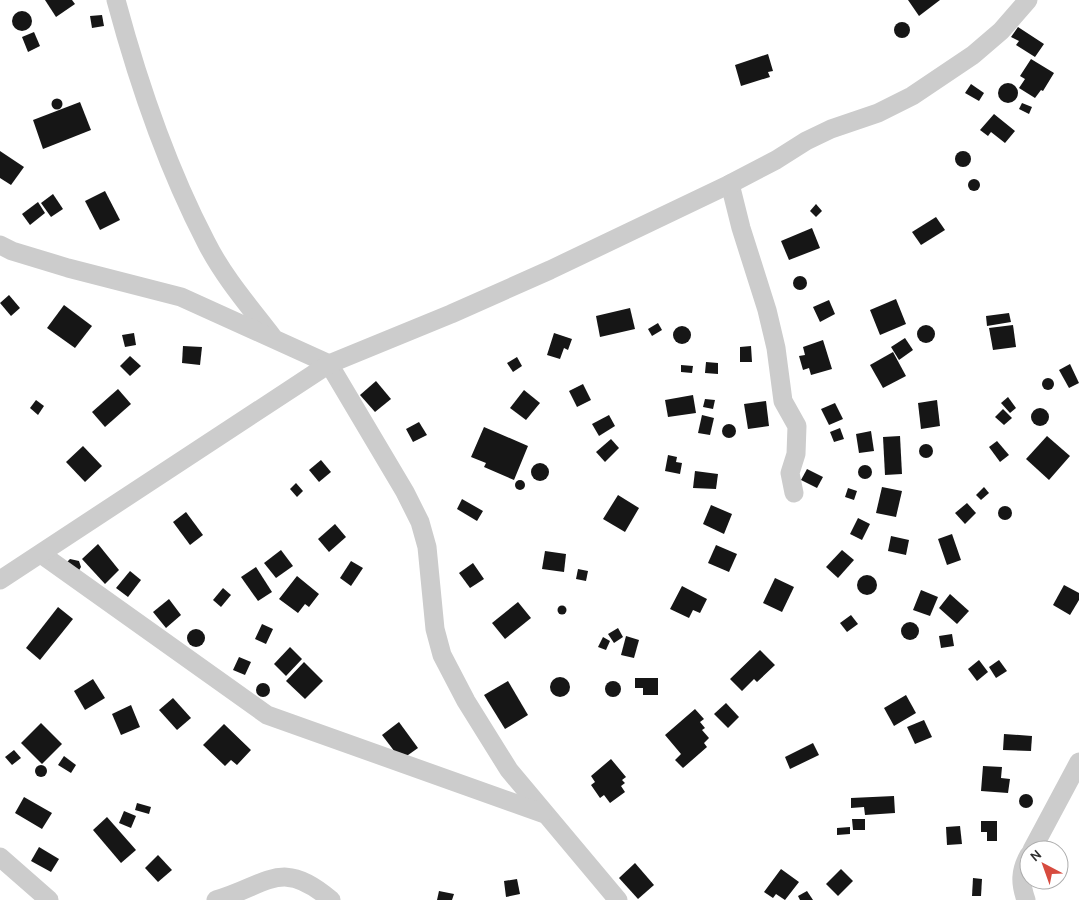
<svg xmlns="http://www.w3.org/2000/svg" width="1079" height="900" viewBox="0 0 1079 900" font-family="Karla,sans-serif">
<style>
.building{fill:#161616}
.lines{fill:none;stroke-linecap:round;stroke-linejoin:round}
.street{stroke:#ccc;stroke-width:19}
</style>
<rect width="100%" height="100%" fill="#fff"/>
<g class="building">
<polygon points="45,0 72,0 75,4 56,17"/>
<polygon points="908,0 940,0 919,16"/>
<circle cx="22" cy="21" r="10"/>
<polygon points="102,15 104,26 92,28 90,16"/>
<circle cx="902" cy="30" r="8"/>
<polygon points="1018,27 1044,44 1035,57 1016,45 1019,41 1011,37"/>
<polygon points="34,32 40,46 28,52 22,37"/>
<polygon points="768,54 773,71 768,72 770,77 741,86 735,65"/>
<polygon points="1031,59 1054,73 1043,91 1041,90 1035,98 1019,88 1025,79 1020,76"/>
<circle cx="1008" cy="93" r="10"/>
<polygon points="971,84 984,93 979,101 965,93"/>
<circle cx="57" cy="104" r="5.5"/>
<polygon points="80,102 91,130 43,149 33,120"/>
<polygon points="1022,103 1032,107 1029,114 1019,109"/>
<polygon points="994,114 1015,131 1005,143 991,132 988,136 980,130"/>
<circle cx="963" cy="159" r="8"/>
<polygon points="0,151 24,167 11,185 0,178"/>
<circle cx="974" cy="185" r="6"/>
<polygon points="105,191 120,220 100,230 85,201"/>
<polygon points="53,194 63,209 51,217 41,203"/>
<polygon points="38,202 45,213 30,225 22,214"/>
<polygon points="816,204 822,211 816,217 810,211"/>
<polygon points="936,217 945,230 921,245 912,232"/>
<polygon points="812,228 820,248 789,260 781,241"/>
<circle cx="800" cy="283" r="7"/>
<polygon points="9,295 20,308 11,316 0,303"/>
<polygon points="896,299 906,324 880,335 870,310"/>
<polygon points="829,300 835,314 820,322 813,307"/>
<polygon points="64,305 92,326 75,348 47,328"/>
<polygon points="630,308 635,329 600,337 596,316"/>
<polygon points="1009,313 1011,322 987,326 986,316"/>
<polygon points="658,323 662,330 652,336 648,329"/>
<polygon points="1013,325 1016,347 993,350 989,328"/>
<circle cx="926" cy="334" r="9"/>
<circle cx="682" cy="335" r="9"/>
<polygon points="134,333 136,345 125,347 122,335"/>
<polygon points="554,333 572,339 568,350 564,348 560,359 547,355"/>
<polygon points="905,338 913,350 899,360 891,347"/>
<polygon points="823,340 832,369 811,375 809,368 803,370 799,356 805,355 803,347"/>
<polygon points="183,346 202,347 200,365 182,363"/>
<polygon points="751,346 752,362 740,362 740,347"/>
<polygon points="893,352 906,376 883,388 870,365"/>
<polygon points="130,356 141,366 130,376 120,366"/>
<polygon points="517,357 522,366 513,372 507,363"/>
<polygon points="706,362 718,363 718,374 705,373"/>
<polygon points="1070,364 1079,383 1069,388 1059,370"/>
<polygon points="681,365 693,366 692,373 681,372"/>
<circle cx="1048" cy="384" r="6"/>
<polygon points="376,381 391,399 375,412 360,395"/>
<polygon points="583,384 591,400 577,407 569,391"/>
<polygon points="118,389 131,404 105,427 92,412"/>
<polygon points="524,390 540,403 526,420 510,408"/>
<polygon points="693,395 696,413 668,417 665,400"/>
<polygon points="1008,397 1016,408 1010,413 1001,403"/>
<polygon points="705,399 715,400 713,409 703,407"/>
<polygon points="36,400 44,406 38,415 30,408"/>
<polygon points="937,400 940,426 921,429 918,403"/>
<polygon points="766,401 769,426 748,429 744,404"/>
<polygon points="835,403 843,419 829,425 821,409"/>
<circle cx="1040" cy="417" r="9"/>
<polygon points="1003,409 1012,418 1004,425 995,417"/>
<polygon points="609,415 615,426 599,436 592,424"/>
<polygon points="702,415 714,418 710,435 698,433"/>
<polygon points="419,422 427,435 413,442 406,429"/>
<circle cx="729" cy="431" r="7"/>
<polygon points="484,427 528,446 514,480 484,467 486,463 471,457"/>
<polygon points="840,428 844,439 834,442 830,432"/>
<polygon points="871,431 874,451 859,453 856,434"/>
<polygon points="900,436 902,474 885,475 883,437"/>
<polygon points="1047,436 1070,456 1049,480 1026,459"/>
<polygon points="611,439 619,448 605,462 596,452"/>
<polygon points="997,441 1009,455 1000,462 989,447"/>
<circle cx="926" cy="451" r="7"/>
<polygon points="83,446 102,466 85,482 66,462"/>
<polygon points="668,455 677,457 676,462 682,463 680,474 665,471"/>
<polygon points="321,460 331,472 319,482 309,470"/>
<circle cx="540" cy="472" r="9"/>
<circle cx="865" cy="472" r="7"/>
<polygon points="807,469 823,477 817,488 801,480"/>
<polygon points="695,471 718,474 716,489 693,488"/>
<circle cx="520" cy="485" r="5"/>
<polygon points="296,483 303,491 297,497 290,489"/>
<polygon points="882,487 902,491 896,517 876,513"/>
<polygon points="984,487 989,493 981,500 976,495"/>
<polygon points="848,488 857,491 854,500 845,497"/>
<polygon points="618,495 639,508 625,532 603,519"/>
<polygon points="462,499 483,511 477,521 457,509"/>
<polygon points="967,503 976,513 965,524 955,513"/>
<polygon points="711,505 732,514 724,534 703,524"/>
<circle cx="1005" cy="513" r="7"/>
<polygon points="186,512 203,535 190,545 173,522"/>
<polygon points="858,518 870,524 862,540 850,534"/>
<polygon points="335,524 346,537 329,552 318,539"/>
<polygon points="952,534 961,560 947,565 938,539"/>
<polygon points="891,536 909,540 906,555 888,551"/>
<polygon points="98,544 119,570 105,584 82,559"/>
<polygon points="716,545 737,554 729,572 708,563"/>
<polygon points="281,550 293,566 276,578 264,563"/>
<polygon points="842,550 854,560 838,578 826,567"/>
<polygon points="545,551 566,554 564,572 542,569"/>
<polygon points="70,559 79,561 81,567 78,572 65,564"/>
<polygon points="351,561 363,568 351,586 340,578"/>
<polygon points="473,563 484,579 470,588 459,573"/>
<polygon points="256,567 272,592 258,601 241,577"/>
<polygon points="578,569 588,571 586,581 576,579"/>
<polygon points="130,571 141,580 128,597 116,588"/>
<circle cx="867" cy="585" r="10"/>
<polygon points="297,576 319,594 309,607 305,604 298,613 279,599"/>
<polygon points="775,578 794,587 782,612 763,603"/>
<polygon points="1064,585 1079,593 1079,600 1070,615 1053,605"/>
<polygon points="682,586 707,599 700,613 693,610 689,618 670,609"/>
<polygon points="223,588 231,595 221,607 213,600"/>
<polygon points="921,590 938,597 930,616 913,610"/>
<polygon points="950,594 969,611 957,624 939,608"/>
<polygon points="169,599 181,615 166,628 153,612"/>
<polygon points="518,602 531,618 505,639 492,623"/>
<circle cx="562" cy="610" r="4.5"/>
<polygon points="58,607 73,619 40,660 26,648"/>
<polygon points="851,615 858,624 847,632 840,623"/>
<circle cx="910" cy="631" r="9"/>
<polygon points="262,624 273,629 266,644 255,639"/>
<polygon points="618,628 623,637 614,643 608,634"/>
<circle cx="196" cy="638" r="9"/>
<polygon points="952,634 954,646 941,648 939,636"/>
<polygon points="626,636 639,640 634,658 621,655"/>
<polygon points="603,637 610,641 606,650 598,647"/>
<polygon points="290,647 302,659 286,676 274,664"/>
<polygon points="760,650 775,665 757,682 754,679 742,691 730,679"/>
<polygon points="239,657 251,662 245,675 233,670"/>
<polygon points="979,660 988,672 977,681 968,669"/>
<polygon points="999,660 1007,671 996,678 989,667"/>
<polygon points="304,662 323,681 305,699 286,681"/>
<circle cx="560" cy="687" r="10"/>
<polygon points="635,678 658,678 658,695 643,695 643,688 635,688"/>
<polygon points="93,679 105,698 85,710 74,691"/>
<circle cx="613" cy="689" r="8"/>
<polygon points="508,681 528,715 505,729 484,695"/>
<circle cx="263" cy="690" r="7"/>
<polygon points="906,695 916,713 894,726 884,708"/>
<polygon points="173,698 191,718 177,730 159,710"/>
<polygon points="726,703 739,717 728,728 714,714"/>
<polygon points="131,705 140,727 121,735 112,714"/>
<polygon points="695,709 704,719 700,722 705,728 702,730 709,738 704,743 707,747 683,768 675,760 681,754 665,735"/>
<polygon points="924,720 932,737 915,744 907,727"/>
<polygon points="399,722 418,748 401,760 382,735"/>
<polygon points="41,723 62,744 42,764 21,743"/>
<polygon points="224,724 251,750 237,765 231,760 225,766 203,745"/>
<polygon points="1004,734 1032,736 1031,751 1003,750"/>
<polygon points="813,743 819,755 790,769 785,757"/>
<polygon points="14,750 21,758 12,765 5,757"/>
<polygon points="64,756 76,765 71,773 58,765"/>
<polygon points="611,759 626,777 622,780 625,783 621,786 625,792 610,803 604,795 600,798 591,785 595,782 591,776"/>
<circle cx="41" cy="771" r="6"/>
<polygon points="983,766 1002,767 1001,778 1010,779 1008,793 981,791"/>
<circle cx="1026" cy="801" r="7"/>
<polygon points="894,796 895,813 865,815 864,807 851,808 851,798"/>
<polygon points="24,797 52,813 42,829 15,813"/>
<polygon points="137,803 151,807 149,814 135,810"/>
<polygon points="124,811 136,816 131,828 119,823"/>
<polygon points="107,817 136,850 121,863 93,830"/>
<polygon points="852,819 865,819 865,830 853,830"/>
<polygon points="981,821 997,821 997,841 987,841 987,832 981,832"/>
<polygon points="960,826 962,844 947,845 946,827"/>
<polygon points="850,827 850,834 837,835 837,828"/>
<polygon points="39,847 59,859 51,872 31,861"/>
<polygon points="158,855 172,870 158,882 145,868"/>
<polygon points="635,863 654,885 638,899 619,878"/>
<polygon points="781,869 799,882 785,900 776,894 773,898 764,892"/>
<polygon points="841,869 853,881 838,896 826,884"/>
<polygon points="973,878 982,879 981,896 972,896"/>
<polygon points="517,879 520,894 506,897 504,881"/>
<polygon points="439,891 454,894 452,900 437,900"/>
<polygon points="807,891 813,900 800,900 798,896"/>
</g>
<g class="lines">
<g class="street">
<path d="M116,0C138,82 167,167 206,242C223,276 249,306 272,336"/>
<polyline points="730,184 741,228 767,310 776,348 783,401 797,426 796,454 790,473 794,493"/>
<polyline points="0,245 12,251 68,268 181,297 329,364 405,492 420,522 427,547 435,629 442,655 466,701 509,770 618,900"/>
<polyline points="41,554 267,715 542,813"/>
<polyline points="0,580 329,364 451,314 550,270 730,184 776,160 806,141 831,129 878,113 912,96 973,55 1001,31 1028,0"/>
<polyline points="1032,850 1079,762"/>
<polyline points="0,857 49,900"/>
<path d="M216,900C268,885 281,857 331,900"/>
<path d="M1026,900C1020,883 1020,871 1029,855"/>
</g>
</g>
<g transform="translate(1044 865) rotate(319)"><circle r="24" fill="#ffffff" stroke="#acacac"/>
<path d="M0-4L9 19L0 12L-9 19Z" fill="#d74b3f"/>
<text y="-8" font-size="14" font-weight="bold" text-anchor="middle" fill="#2f2f2f">N</text>
</g>
</svg>
